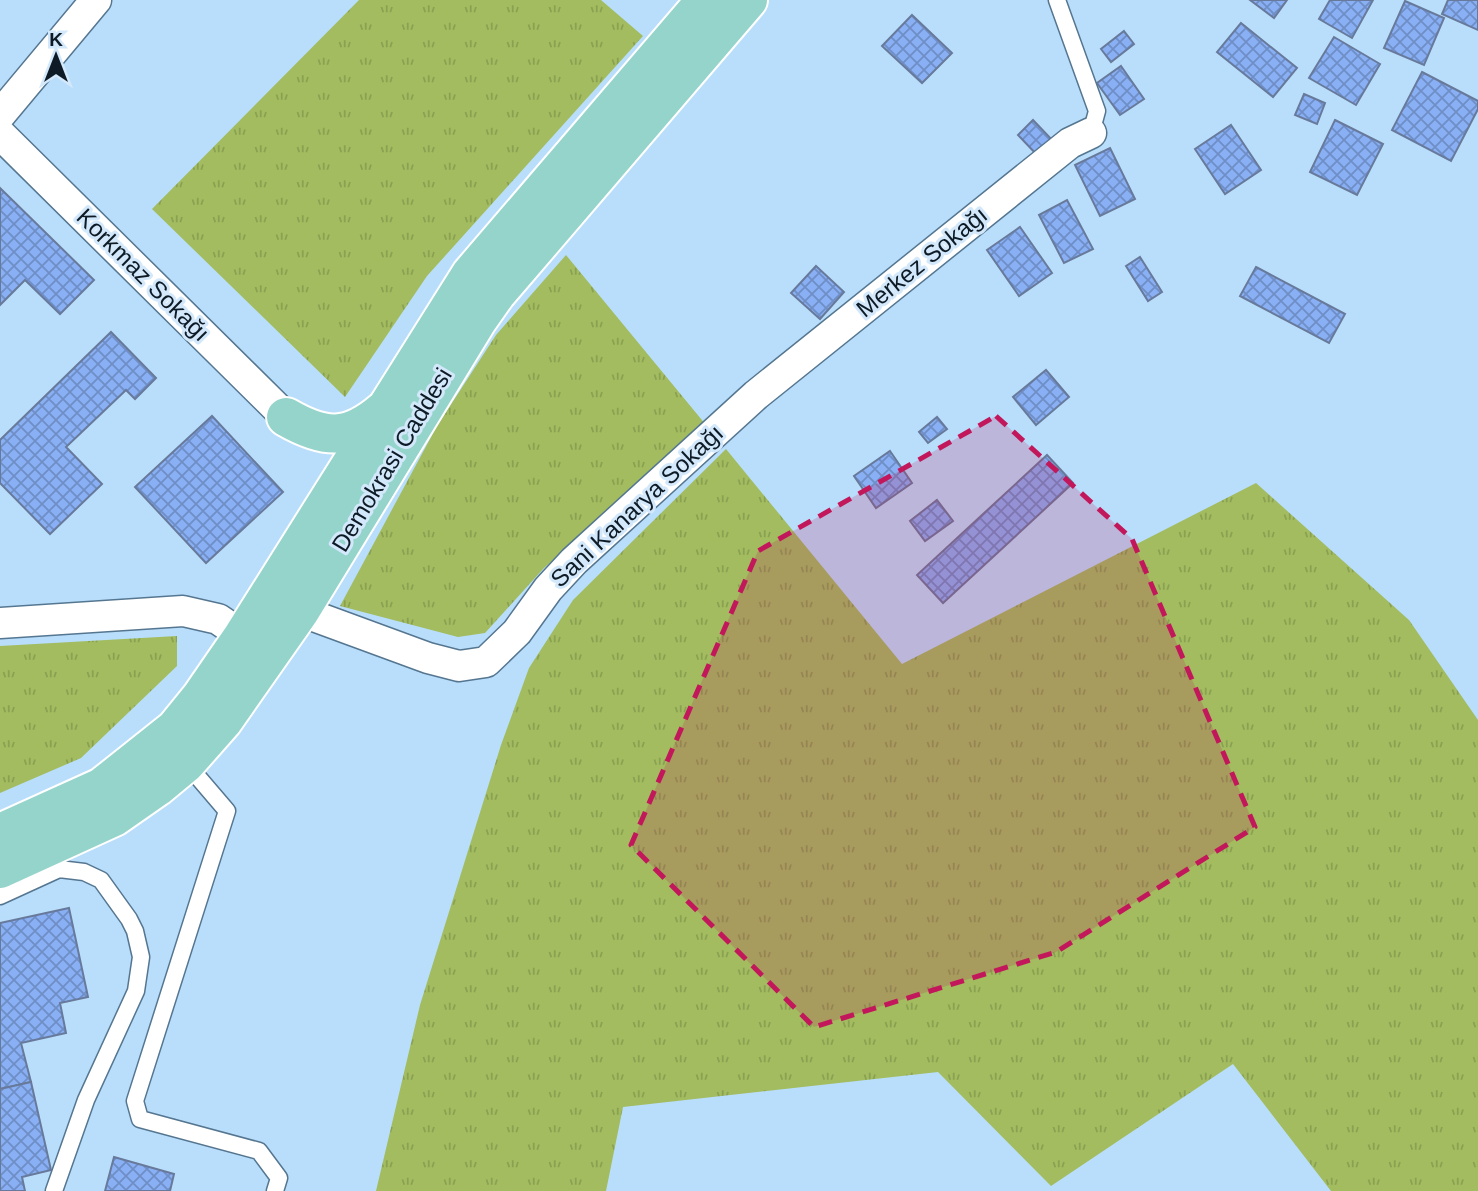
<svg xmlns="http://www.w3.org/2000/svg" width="1478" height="1191" viewBox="0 0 1478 1191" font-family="Helvetica,sans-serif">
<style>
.grass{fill:url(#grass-tufts)}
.building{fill:url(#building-cross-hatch);stroke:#687a9b;stroke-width:2}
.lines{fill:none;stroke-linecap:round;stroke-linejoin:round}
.lane-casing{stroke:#557690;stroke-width:19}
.street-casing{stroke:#557690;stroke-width:33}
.primary-casing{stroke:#fff;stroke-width:42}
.lane{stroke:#fff;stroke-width:16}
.street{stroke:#fff;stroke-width:30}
.primary{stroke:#95d4cb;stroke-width:38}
.marked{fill:#c2185b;fill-opacity:0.2;stroke:#c2185b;stroke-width:5;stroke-dasharray:14 9;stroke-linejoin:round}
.labels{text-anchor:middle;stroke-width:6;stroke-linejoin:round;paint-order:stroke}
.street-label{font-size:24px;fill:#0e1b26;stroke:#d3e9fb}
</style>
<defs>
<pattern id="grass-tufts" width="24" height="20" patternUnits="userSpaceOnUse" patternTransform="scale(1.75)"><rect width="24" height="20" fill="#a2bc5f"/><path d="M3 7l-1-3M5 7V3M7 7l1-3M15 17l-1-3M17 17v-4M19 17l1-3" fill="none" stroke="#8aa152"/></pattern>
<pattern id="building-cross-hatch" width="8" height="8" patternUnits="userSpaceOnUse" patternTransform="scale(1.75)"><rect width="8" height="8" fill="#89aff4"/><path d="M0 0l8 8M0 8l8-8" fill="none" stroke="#6e8ec5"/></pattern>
</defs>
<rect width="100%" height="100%" fill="#b9defb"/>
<g class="grass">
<polygon points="359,0 601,0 643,36 427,276 345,397 152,209"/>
<polygon points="566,255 706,425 544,568 485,633 458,637 340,606 437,426 496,335"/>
<polygon points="726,449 902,664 1256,483 1409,620 1478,720 1478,1191 1331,1191 1233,1064 1051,1186 938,1072 623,1107 606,1191 376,1191 420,1005 501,745 529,668 573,600"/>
<polygon points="177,636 177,666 81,758 0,793 0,646"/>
</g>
<g class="building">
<polygon points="1250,0 1287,0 1274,18"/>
<polygon points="1330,0 1373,0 1352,38 1319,19"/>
<polygon points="1448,0 1478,0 1478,30 1442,14"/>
<polygon points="1405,1 1444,18 1424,65 1384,48"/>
<polygon points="912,15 952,53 922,83 882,46"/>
<polygon points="1241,23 1297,68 1273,97 1217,52"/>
<polygon points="1124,31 1134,44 1111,62 1101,49"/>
<polygon points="1334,37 1380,64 1356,105 1309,78"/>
<polygon points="1121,66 1144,99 1120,115 1097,83"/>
<polygon points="1422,72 1478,101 1478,109 1451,161 1392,130"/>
<polygon points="1304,94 1325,103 1317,124 1295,115"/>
<polygon points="1033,120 1054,142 1039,157 1018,135"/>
<polygon points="1335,120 1383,144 1357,195 1310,172"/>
<polygon points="1231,125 1261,170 1225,194 1195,149"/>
<polygon points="1110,148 1135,199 1100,216 1075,165"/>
<polygon points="0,188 94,280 60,314 25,280 0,305"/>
<polygon points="1067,200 1093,249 1064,263 1039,215"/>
<polygon points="1020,227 1052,273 1019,296 987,250"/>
<polygon points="1140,257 1162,292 1148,301 1126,266"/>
<polygon points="816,266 844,292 820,319 791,293"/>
<polygon points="1256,267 1345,314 1329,343 1240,296"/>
<polygon points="111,332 156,378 135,399 126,390 66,447 102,484 50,534 0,483 0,440"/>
<polygon points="1046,370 1069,397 1036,425 1013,397"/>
<polygon points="212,416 283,492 206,563 135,487"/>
<polygon points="937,417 947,429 928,443 919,432"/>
<polygon points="890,451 912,483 876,508 854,476"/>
<polygon points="1047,455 1073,483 943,603 917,575"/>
<polygon points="937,500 953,521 925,541 910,521"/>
<polygon points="69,908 88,997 60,1003 66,1033 21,1043 31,1082 0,1089 0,923"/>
<polygon points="31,1082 51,1170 22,1177 25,1191 0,1191 0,1089"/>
<polygon points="114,1157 174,1174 170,1191 105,1191"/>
</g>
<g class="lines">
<defs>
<g id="lane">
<polyline points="1057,0 1097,111 1091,133"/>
<polyline points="186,763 227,811 135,1101 140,1119 259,1151 279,1178 275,1191"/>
<polyline points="0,896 59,869 84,872 101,880 129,919 135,931 141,957 136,991 86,1100 54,1191"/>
</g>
<g id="street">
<polyline points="0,115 96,0"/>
<polyline points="0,134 286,417"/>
<polyline points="300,611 428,658 459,666 486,662 517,632 548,589 574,561 756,395 1070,143 1091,133"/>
<polyline points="0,623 183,611 218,619 243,636"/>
</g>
<g id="primary">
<path d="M286,417C324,439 348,441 383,411"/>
<polyline points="0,833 102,787 175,729 201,697 243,636 471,274 706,0"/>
<polyline points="0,869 114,817 157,787 186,763 223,721 300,611 477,321 496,294 748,0"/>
</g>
</defs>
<use href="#lane" class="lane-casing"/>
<use href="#street" class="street-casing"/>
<use href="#primary" class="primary-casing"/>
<use href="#lane" class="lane"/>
<use href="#street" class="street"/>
<use href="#primary" class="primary"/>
</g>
<path class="marked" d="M996,416L1132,539L1255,827L1056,952L814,1027L631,845L758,551Z"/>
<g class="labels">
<g class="street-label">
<text transform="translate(922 262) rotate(-39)" y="8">Merkez Sokağı</text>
<text transform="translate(143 275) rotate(45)" y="8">Korkmaz Sokağı</text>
<text transform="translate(392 460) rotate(-59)" y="8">Demokrasi Caddesi</text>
<text transform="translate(637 506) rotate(-43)" y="8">Sani Kanarya Sokağı</text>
</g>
</g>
<g transform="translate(56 56)" stroke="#d3e9fb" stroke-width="5" paint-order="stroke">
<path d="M0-5L12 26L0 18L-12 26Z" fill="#0e1b26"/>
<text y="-10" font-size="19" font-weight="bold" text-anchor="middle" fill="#0e1b26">K</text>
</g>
</svg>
